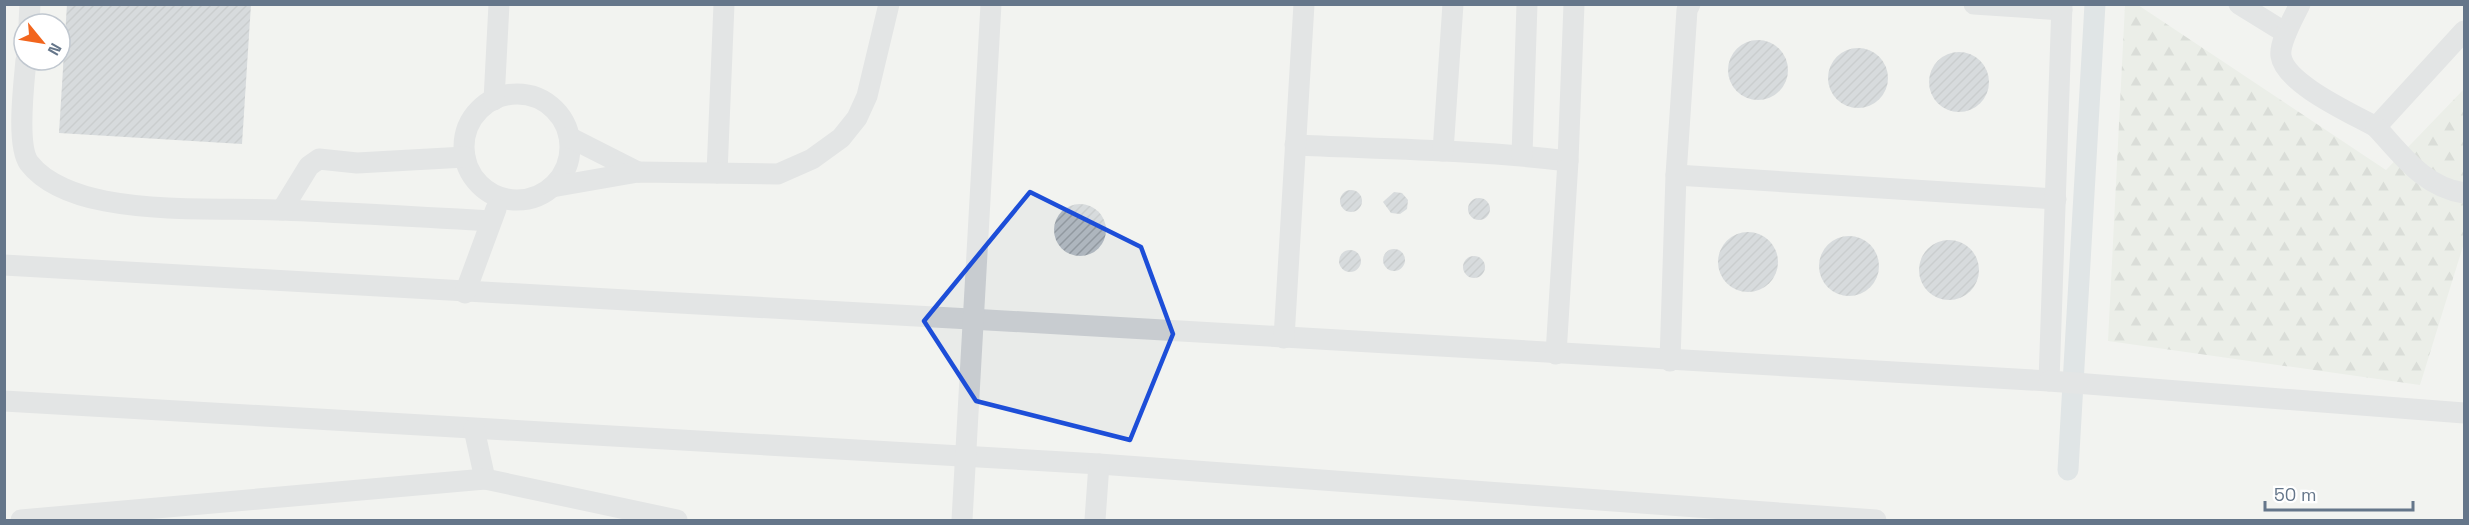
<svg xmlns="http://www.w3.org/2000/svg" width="2469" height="525" viewBox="0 0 2469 525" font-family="'Space Grotesk',sans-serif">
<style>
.built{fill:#e9ebe9;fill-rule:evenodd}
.forest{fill:url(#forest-firs)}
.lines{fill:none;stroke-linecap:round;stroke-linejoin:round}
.canal{stroke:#c2ccd2;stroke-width:21}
.building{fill:url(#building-hatch)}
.minor{stroke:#c8ccd0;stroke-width:21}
.marked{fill:none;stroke:#1d4ed8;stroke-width:4.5;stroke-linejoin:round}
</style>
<defs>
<pattern id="forest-firs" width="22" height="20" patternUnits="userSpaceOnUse" patternTransform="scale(1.5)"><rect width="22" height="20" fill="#d9e1d7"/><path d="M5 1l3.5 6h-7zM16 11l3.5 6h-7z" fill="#b4bbb4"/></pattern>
<pattern id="building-hatch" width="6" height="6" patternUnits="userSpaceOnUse" patternTransform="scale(1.5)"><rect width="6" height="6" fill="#aeb6be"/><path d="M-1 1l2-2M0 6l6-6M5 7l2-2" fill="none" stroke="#9199a0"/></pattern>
</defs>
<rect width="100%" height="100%" fill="#f9f9f6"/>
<path class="built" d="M5,5H2464V520H5ZM24,24H60V60H24Z"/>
<polygon class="forest" points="2125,5 2138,5 2386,170 2464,89 2464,243 2420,385 2108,341"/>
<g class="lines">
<polyline class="canal" points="2068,470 2095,4"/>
</g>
<g class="building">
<polygon points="67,4 251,4 242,144 59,133"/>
<circle cx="1758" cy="70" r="30"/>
<circle cx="1858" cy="78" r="30"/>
<circle cx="1959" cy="82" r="30"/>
<circle cx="1351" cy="201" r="11"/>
<polygon points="1394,192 1402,193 1408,200 1407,209 1400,214 1391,213 1383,202"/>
<circle cx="1479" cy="209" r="11"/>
<circle cx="1080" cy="230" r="26"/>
<circle cx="1748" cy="262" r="30"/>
<circle cx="1849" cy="266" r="30"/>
<circle cx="1949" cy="270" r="30"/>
<circle cx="1394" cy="260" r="11"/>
<circle cx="1350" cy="261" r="11"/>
<circle cx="1474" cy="267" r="11"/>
</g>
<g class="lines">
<g class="minor">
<polyline points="1974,4 2062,10"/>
<polyline points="2239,4 2286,33"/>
<path d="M2300,4C2294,17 2279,42 2281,56C2285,84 2353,114 2376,127L2464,31"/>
<polyline points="29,24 30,4"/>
<path d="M26,60C24,83 16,145 29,163C46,185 79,196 105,201C163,212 224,208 282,210C352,213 422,217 491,221"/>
<circle cx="517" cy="147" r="53"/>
<polyline points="494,100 499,4"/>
<path d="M2376,127C2402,155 2424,187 2464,193"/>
<polyline points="569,137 638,172"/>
<path d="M1295,145C1386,149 1478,150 1568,161"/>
<polyline points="1443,151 1453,4"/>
<polyline points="1522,155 1527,4"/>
<polyline points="717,173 724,4"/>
<polyline points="1676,175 2056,199"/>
<polyline points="552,187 638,172 778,174 812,159 841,138 857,118 867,96 889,4"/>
<polyline points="282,210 309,166 319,159 357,163 465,157"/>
<path d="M4,265C326,284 648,301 970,319C1330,339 1690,362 2049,381L2062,4"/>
<polyline points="465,293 496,209"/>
<polyline points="1284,338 1304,4"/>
<polyline points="1556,354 1568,161 1574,4"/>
<polyline points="1670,361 1676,175 1687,10 1690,4"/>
<polyline points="2049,381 2464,413"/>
<polyline points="4,401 1099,464 1876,520"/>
<polyline points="474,429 485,479"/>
<polyline points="21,520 485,479 677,520"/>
<polyline points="962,520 991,4"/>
<polyline points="1095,520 1099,464"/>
</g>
</g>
<path d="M0 0H2469V525H0ZM1030,192L1141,247L1173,334L1130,440L976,401L924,321Z" fill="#f9f9f6" fill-opacity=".55" fill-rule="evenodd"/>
<path class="marked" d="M1030,192L1141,247L1173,334L1130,440L976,401L924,321Z"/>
<rect width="2469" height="525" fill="none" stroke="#65768a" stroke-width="12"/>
<g transform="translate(42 42) rotate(120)"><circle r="28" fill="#ffffff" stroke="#c1c8d0" stroke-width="1.5"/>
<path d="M0-4.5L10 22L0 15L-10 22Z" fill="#f2651d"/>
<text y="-9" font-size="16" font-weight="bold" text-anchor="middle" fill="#65768a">N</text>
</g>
<path d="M2265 501v9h148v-9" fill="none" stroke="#65768a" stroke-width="3"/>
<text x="2274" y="501" font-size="18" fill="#65768a" stroke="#ffffff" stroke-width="4.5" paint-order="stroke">50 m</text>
</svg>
